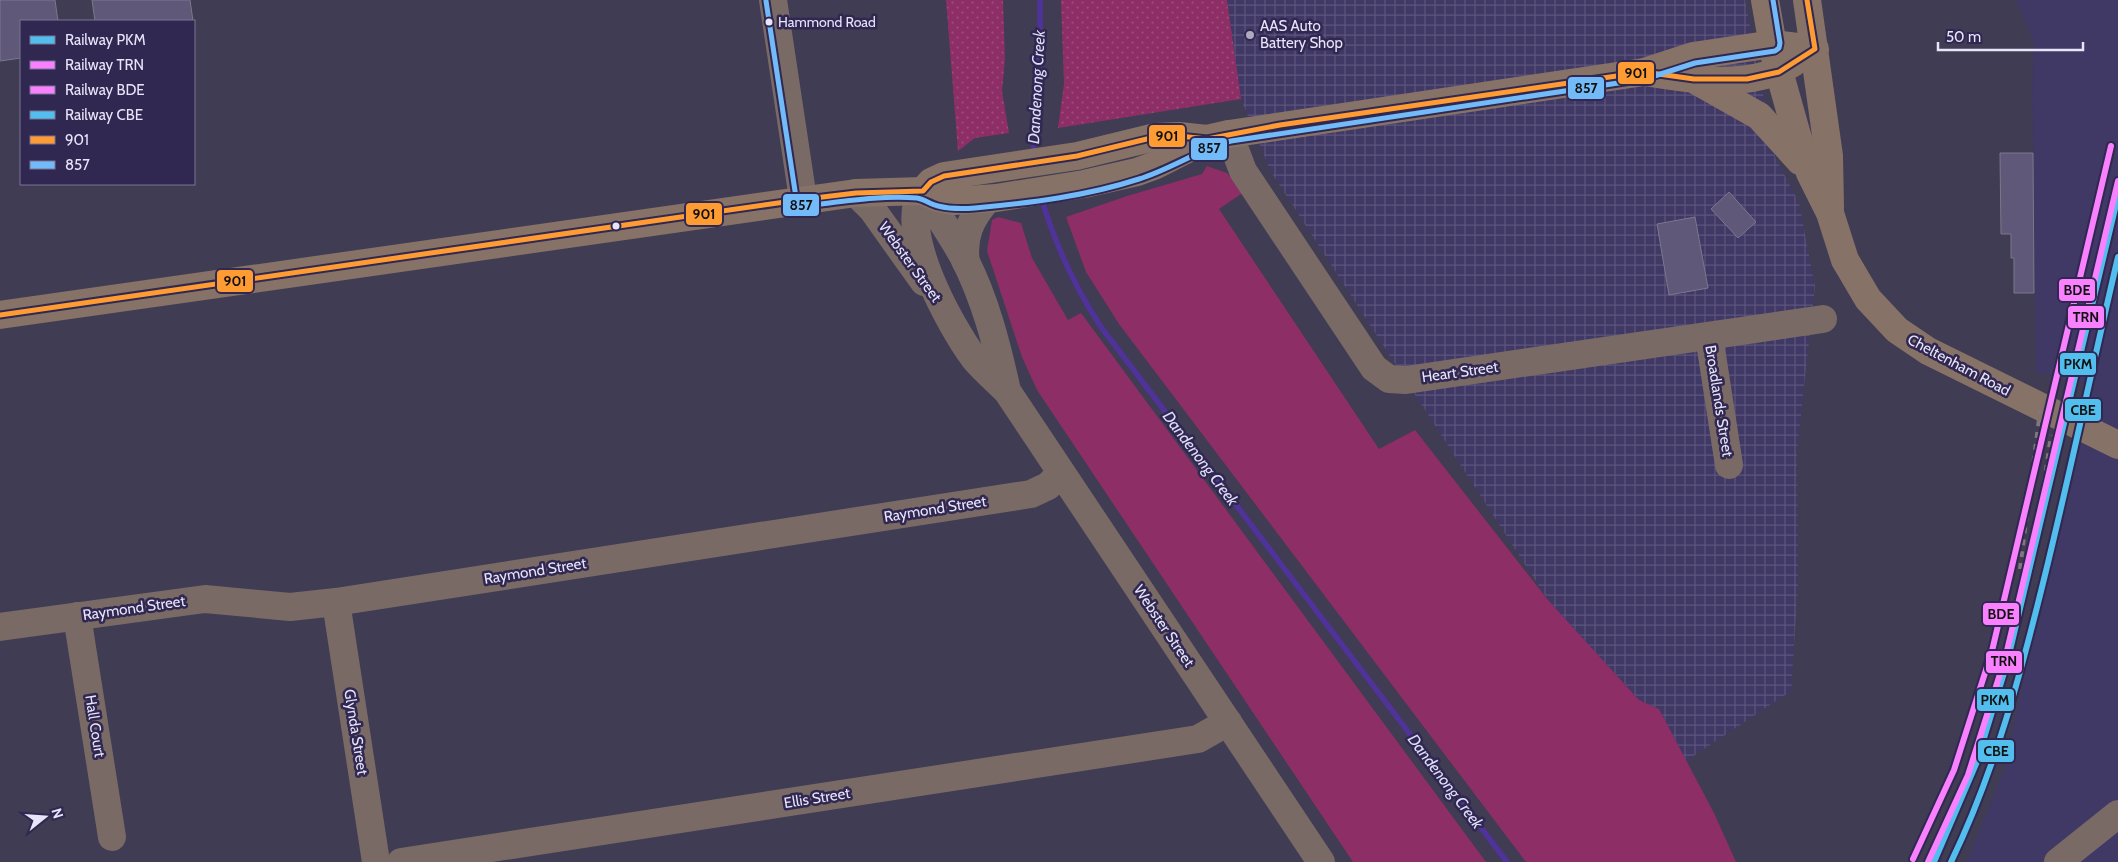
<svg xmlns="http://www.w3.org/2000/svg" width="2118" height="862" viewBox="0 0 2118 862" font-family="Cabin,sans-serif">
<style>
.built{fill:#403865}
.industrial{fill:url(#industrial-grid)}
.grass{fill:#8d2e66}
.park{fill:url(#park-dots)}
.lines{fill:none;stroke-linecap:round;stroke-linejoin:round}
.stream{stroke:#50339a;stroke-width:5.5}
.building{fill:#5f5878;stroke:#7b788d}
.minor{stroke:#796a66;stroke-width:28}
.major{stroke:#877268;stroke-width:28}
.rail{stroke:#81777c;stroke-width:4;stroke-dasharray:6 6;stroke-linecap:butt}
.bus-1-casing{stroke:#302851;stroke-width:9}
.bus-2-casing{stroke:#302851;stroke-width:9}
.bus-1{stroke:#ff9b33;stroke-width:5}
.bus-2{stroke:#73baf8;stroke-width:5}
.rail-1-casing{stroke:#302851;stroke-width:10}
.rail-2-casing{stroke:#302851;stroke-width:10}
.rail-3-casing{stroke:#302851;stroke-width:10}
.rail-4-casing{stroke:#302851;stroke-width:10}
.rail-1{stroke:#52beed;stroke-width:6}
.rail-2{stroke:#f980ff;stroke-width:6}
.rail-3{stroke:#f980ff;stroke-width:6}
.rail-4{stroke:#52beed;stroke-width:6}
.bus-dot{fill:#e8e5fb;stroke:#302851;stroke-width:2}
.poi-dot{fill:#adaac0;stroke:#302851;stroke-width:2}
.labels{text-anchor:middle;stroke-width:5;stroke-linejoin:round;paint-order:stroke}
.bus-label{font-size:14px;fill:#e8e5fb;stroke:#302851;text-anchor:start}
.poi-label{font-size:15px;fill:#e8e5fb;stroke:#302851;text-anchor:start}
.street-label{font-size:15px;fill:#e8e5fb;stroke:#302851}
.water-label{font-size:16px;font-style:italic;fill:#e1defc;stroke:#302851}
.line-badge{stroke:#302851;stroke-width:2}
.pale-badge-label{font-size:14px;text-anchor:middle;font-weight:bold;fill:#111}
</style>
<defs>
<pattern id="industrial-grid" width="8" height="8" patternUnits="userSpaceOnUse" patternTransform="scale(1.25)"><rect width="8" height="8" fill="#403865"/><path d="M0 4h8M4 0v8" fill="none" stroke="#5c557c"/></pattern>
<pattern id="park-dots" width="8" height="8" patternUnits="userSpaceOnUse" patternTransform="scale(1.25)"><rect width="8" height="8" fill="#8d2e66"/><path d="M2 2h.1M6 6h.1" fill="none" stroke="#9d4c7d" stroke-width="1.8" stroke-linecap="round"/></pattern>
</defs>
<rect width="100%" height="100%" fill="#403c53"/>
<polygon class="built" points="2016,0 2118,0 2118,862 1967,862 2004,771 2086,384 2036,372 2032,82 2034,42"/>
<polygon class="industrial" points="1227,0 1745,0 1775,157 1799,203 1815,287 1797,450 1798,585 1791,691 1686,761 1659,709 1639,700 1548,600 1271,172 1241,99"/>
<g class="grass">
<polygon points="1207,166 1227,173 1244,192 1219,209 1379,449 1415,430 1548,600 1639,700 1659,709 1714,813 1736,862 1526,862 1119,324 1086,272 1066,217 1127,196 1202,174"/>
<polygon points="998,217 1021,223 1032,258 1068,320 1081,313 1486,862 1353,862 1037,390 1022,357 987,251 992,220"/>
</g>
<g class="park">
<polygon points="946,0 1003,0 1005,59 1002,91 1009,133 975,138 958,151"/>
<polygon points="1061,0 1227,0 1241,99 1058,128 1064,84"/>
</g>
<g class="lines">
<g class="stream">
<polyline points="1033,156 1040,53 1040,0"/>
<path d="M1041,197C1055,244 1074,286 1101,327L1507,862"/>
</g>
</g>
<g class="building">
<polygon points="0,0 55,0 58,21 21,21 21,58 0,61"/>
<polygon points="92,0 190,0 193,21 95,21"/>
<polygon points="2000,153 2033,153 2034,293 2014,293 2014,258 2011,258 2011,234 2001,234"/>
<polygon points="1729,192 1756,222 1738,238 1711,209"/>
<polygon points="1695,217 1708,288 1669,295 1657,224"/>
</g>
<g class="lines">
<g class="minor">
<polyline points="773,0 803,199"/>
<polyline points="1229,134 1243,171 1374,368 1389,379 1406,380 1823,319"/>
<polyline points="856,193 872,209 924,282"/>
<path d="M966,262C962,236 971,218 988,199"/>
<polyline points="1709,336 1729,465"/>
<path d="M1007,391C997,345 985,298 963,256C951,234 936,213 923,191C895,227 951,327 974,358C984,370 996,380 1007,391L1321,862"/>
<polyline points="336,602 376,862"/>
<polyline points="77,616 112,837"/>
<polyline points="0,627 205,599 290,607 336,602 1031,494 1048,486 1061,473"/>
<polyline points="401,862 1198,739 1228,722"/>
<polyline points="2058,862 2118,814"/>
</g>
<g class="major">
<polyline points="1765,0 1775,57 1797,135 1810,173 1830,213 1845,260 1868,299 1897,330 1928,351 2118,445"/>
<polyline points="1807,0 1829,156 1830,207"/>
<path d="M1645,72C1692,80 1751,90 1793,63"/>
<polyline points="1697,81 1759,116 1800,161"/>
<polyline points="923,191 931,182 944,176 1077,156 1155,137 1179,136 1207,139"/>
<polyline points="0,315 856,193 923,191 937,198 954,201 996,198 1084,184 1137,172 1156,165 1207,139 1229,134 1644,72 1693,56 1773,44 1815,49"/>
</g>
<g class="rail">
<polyline points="2032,566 2051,435"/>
<polyline points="2020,569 2040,411"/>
</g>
<defs>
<polyline id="bus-1" points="0,315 806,199 856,193 923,191 931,182 944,176 1077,156 1155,137 1179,136 1207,139 1280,125 1644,72 1694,79 1747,79 1779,72 1815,49 1807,0"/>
<path id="bus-2" d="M766,1L797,204L803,206C841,202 879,195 917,198C924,199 930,204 938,206C950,209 963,209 975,208C1030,203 1087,196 1139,179C1171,169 1198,150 1231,141L1645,79L1695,63L1775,51L1779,48L1780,43L1773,0"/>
</defs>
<use href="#bus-1" class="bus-1-casing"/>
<use href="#bus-2" class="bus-2-casing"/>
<use href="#bus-1" class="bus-1"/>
<use href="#bus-2" class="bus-2"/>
<defs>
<polyline id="rail-1" points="1934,862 1976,764 2007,663 2118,196"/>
<polyline id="rail-2" points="1928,862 1968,775 2006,655 2118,181"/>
<polyline id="rail-3" points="1913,859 1954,770 1992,651 2111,146"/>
<path id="rail-4" d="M1951,862C1995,771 2021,673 2045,575C2071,469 2093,363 2118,257"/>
</defs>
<use href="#rail-1" class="rail-1-casing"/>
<use href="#rail-2" class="rail-2-casing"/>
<use href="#rail-3" class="rail-3-casing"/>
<use href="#rail-4" class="rail-4-casing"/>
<use href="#rail-1" class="rail-1"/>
<use href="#rail-2" class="rail-2"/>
<use href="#rail-3" class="rail-3"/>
<use href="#rail-4" class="rail-4"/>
</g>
<g class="bus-dot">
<circle cx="769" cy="22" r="4.5"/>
<circle cx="616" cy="226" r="4.5"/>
</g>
<circle class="poi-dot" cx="1250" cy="35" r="5"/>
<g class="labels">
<g class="bus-label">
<text x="778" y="27">Hammond Road</text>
</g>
<g class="poi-label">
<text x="1260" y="31">AAS Auto<tspan x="1260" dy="17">Battery Shop</tspan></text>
</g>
<g class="street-label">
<text transform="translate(910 262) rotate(54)" y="5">Webster Street</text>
<text transform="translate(1959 365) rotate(28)" y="5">Cheltenham Road</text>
<text transform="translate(1460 372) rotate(-8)" y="5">Heart Street</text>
<text transform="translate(1719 401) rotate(81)" y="5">Broadlands Street</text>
<text transform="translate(935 509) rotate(-9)" y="5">Raymond Street</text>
<text transform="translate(535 571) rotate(-9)" y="5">Raymond Street</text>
<text transform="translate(134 608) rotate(-8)" y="5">Raymond Street</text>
<text transform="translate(1164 626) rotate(56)" y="5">Webster Street</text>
<text transform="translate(95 726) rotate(81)" y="5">Hall Court</text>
<text transform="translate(356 732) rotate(81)" y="5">Glynda Street</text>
<text transform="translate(817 798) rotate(-9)" y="5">Ellis Street</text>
</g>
<g class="water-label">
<text transform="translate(1036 87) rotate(-87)" y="6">Dandenong Creek</text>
<text transform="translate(1201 458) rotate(53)" y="6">Dandenong Creek</text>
<text transform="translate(1446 781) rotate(53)" y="6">Dandenong Creek</text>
</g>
</g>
<g class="line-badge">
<rect x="1617" y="61" width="38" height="24" rx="5" fill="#ff9b33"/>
<rect x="1567" y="76" width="38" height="24" rx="5" fill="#73baf8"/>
<rect x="1148" y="124" width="38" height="24" rx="5" fill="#ff9b33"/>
<rect x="1190" y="137" width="38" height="24" rx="5" fill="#73baf8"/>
<rect x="782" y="193" width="38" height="24" rx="5" fill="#73baf8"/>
<rect x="685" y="202" width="38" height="24" rx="5" fill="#ff9b33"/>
<rect x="216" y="269" width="38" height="24" rx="5" fill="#ff9b33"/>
<rect x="2058" y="278" width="38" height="24" rx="5" fill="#f980ff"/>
<rect x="2067" y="305" width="38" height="24" rx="5" fill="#f980ff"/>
<rect x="2059" y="352" width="38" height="24" rx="5" fill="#52beed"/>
<rect x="2064" y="398" width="38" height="24" rx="5" fill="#52beed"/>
<rect x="1982" y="602" width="38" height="24" rx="5" fill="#f980ff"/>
<rect x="1985" y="650" width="38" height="24" rx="5" fill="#f980ff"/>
<rect x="1976" y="688" width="39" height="24" rx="5" fill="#52beed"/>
<rect x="1977" y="739" width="38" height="24" rx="5" fill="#52beed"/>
</g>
<g class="pale-badge-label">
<text x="1636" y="78">901</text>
<text x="1586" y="93">857</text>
<text x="1167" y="141">901</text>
<text x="1209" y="153">857</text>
<text x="801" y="210">857</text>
<text x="704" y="219">901</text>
<text x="235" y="286">901</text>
<text x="2077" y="295">BDE</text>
<text x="2086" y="322">TRN</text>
<text x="2078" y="369">PKM</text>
<text x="2083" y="415">CBE</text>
<text x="2001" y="619">BDE</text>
<text x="2004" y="666">TRN</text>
<text x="1995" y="705">PKM</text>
<text x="1996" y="756">CBE</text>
</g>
<rect x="20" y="20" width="175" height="165" fill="#302851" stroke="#7a7495"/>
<rect x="30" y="36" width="25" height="8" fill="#52beed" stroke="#7a7495"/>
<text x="65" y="45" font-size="15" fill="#e8e5fb">Railway PKM</text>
<rect x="30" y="61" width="25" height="8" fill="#f980ff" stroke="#7a7495"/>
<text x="65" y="70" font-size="15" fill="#e8e5fb">Railway TRN</text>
<rect x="30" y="86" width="25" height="8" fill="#f980ff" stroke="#7a7495"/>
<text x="65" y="95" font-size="15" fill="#e8e5fb">Railway BDE</text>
<rect x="30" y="111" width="25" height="8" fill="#52beed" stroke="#7a7495"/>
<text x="65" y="120" font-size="15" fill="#e8e5fb">Railway CBE</text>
<rect x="30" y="136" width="25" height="8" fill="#ff9b33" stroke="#7a7495"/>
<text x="65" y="145" font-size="15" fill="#e8e5fb">901</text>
<rect x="30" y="161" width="25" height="8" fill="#73baf8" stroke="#7a7495"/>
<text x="65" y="170" font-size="15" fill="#e8e5fb">857</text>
<g transform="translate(45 817) rotate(73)" stroke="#302851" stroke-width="4" paint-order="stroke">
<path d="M0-4L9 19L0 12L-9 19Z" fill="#e8e5fb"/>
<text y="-8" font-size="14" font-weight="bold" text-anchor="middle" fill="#e8e5fb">N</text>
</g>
<path d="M1938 42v8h145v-8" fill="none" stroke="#e8e5fb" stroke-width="2.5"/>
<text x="1946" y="42" font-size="15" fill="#e8e5fb" stroke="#302851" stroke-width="4" paint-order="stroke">50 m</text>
</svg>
